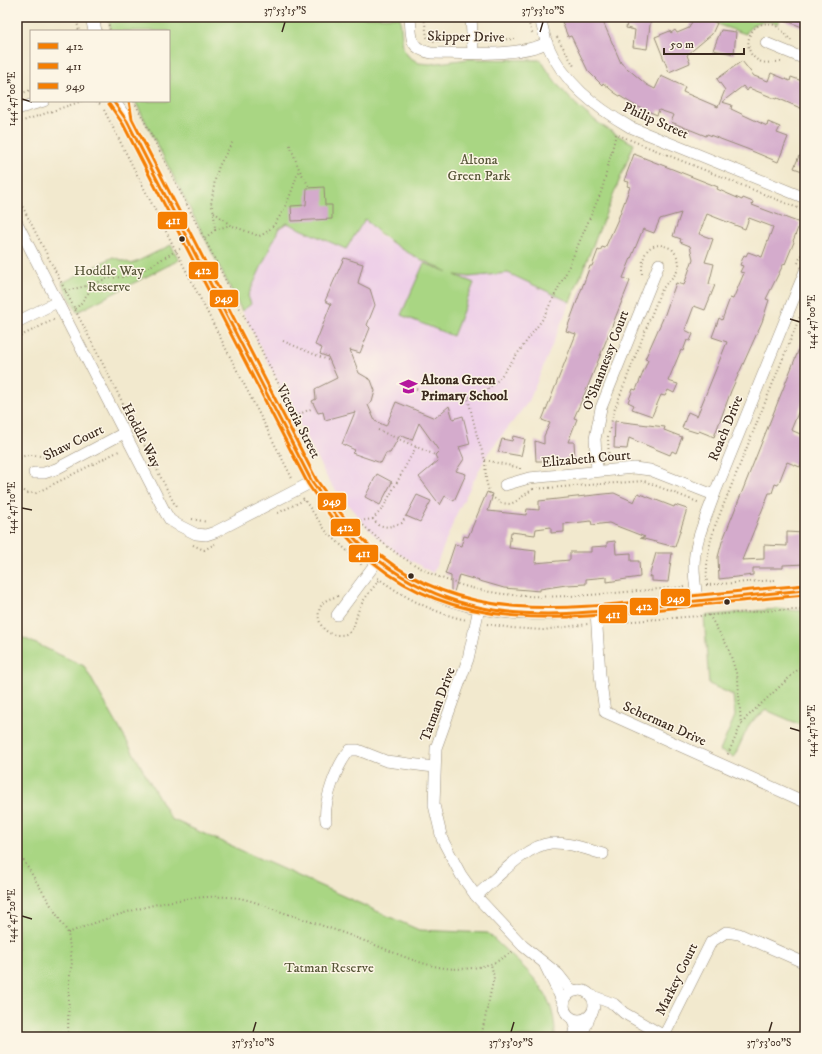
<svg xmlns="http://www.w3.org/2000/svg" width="822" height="1054" viewBox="0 0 822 1054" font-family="'IM FELL DW Pica',serif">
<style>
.built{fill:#eed0e8}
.green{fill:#a9d683;stroke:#728050}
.building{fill:#d4abcc}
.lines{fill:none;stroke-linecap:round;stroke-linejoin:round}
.minor-casing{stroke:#968a76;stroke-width:12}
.tertiary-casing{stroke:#968a76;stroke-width:14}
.path{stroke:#968a76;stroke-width:2;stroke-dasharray:1 3;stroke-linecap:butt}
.minor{stroke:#fff;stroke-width:11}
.tertiary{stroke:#fff;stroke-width:13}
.bus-1-casing{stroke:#fcf5e5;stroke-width:6}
.bus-2-casing{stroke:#fcf5e5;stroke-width:6}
.bus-3-casing{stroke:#fcf5e5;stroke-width:6}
.bus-1{stroke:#f57e02;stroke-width:3}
.bus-2{stroke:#f57e02;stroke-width:3}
.bus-3{stroke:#f57e02;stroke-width:3}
.ticks{fill:none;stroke:#3b2a1e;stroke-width:1.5}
.bus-dot{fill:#3b2a1e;stroke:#fcf5e5;stroke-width:1.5}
.labels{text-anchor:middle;stroke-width:3;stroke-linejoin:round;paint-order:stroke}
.street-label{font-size:14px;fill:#3b2a1e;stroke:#fcf5e5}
.park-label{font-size:14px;fill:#565537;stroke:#fcf5e5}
.poi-label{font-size:14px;font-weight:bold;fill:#3b2a1e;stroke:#fcf5e5;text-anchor:start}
.line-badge{stroke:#fcf5e5;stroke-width:1.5}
.badge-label{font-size:11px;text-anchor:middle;font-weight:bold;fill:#fff}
.neatline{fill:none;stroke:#3b2a1e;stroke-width:1.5}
.ticks-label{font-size:10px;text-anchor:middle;fill:#3b2a1e}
</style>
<rect width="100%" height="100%" fill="#fcf5e5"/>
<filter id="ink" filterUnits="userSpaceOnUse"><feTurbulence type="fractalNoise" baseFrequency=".025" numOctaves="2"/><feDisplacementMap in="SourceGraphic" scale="8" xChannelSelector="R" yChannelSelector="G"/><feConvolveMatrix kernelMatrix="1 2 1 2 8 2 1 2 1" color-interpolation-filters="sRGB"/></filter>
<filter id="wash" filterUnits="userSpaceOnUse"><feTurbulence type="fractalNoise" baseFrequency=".012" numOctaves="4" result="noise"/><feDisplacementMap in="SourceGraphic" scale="16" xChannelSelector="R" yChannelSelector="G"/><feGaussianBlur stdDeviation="0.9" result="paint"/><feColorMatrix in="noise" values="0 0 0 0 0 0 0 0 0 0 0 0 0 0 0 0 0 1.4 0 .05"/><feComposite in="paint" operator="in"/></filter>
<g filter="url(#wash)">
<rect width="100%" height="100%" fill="#f2e9ce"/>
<polygon class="built" points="365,219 382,237 423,261 454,275 469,277 508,273 570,302 529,401 488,453 457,513 433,573 403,556 373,534 337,492 326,476 242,311 247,308 248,296 279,228 287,223 346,249"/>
<g class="green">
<path d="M108,17H400L403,48L408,56L419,63L430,64L468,59L541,60C564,99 594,124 634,144L570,302L508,273L469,277L455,275L474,283L453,336L401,315L424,263L448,272C413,256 392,247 365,219L346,249L287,223L279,228L248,296L251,304L242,311L135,101H169V31H111Z"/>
<path d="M705,17H781L778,24C765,19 752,21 746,34L722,26Z"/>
<polygon points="171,245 179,260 77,312 62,283 113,257 132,264"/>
<polygon points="777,609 805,611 805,721 803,726 766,710 750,723 734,757 720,751 735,716 733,695 709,684 704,616"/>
<path d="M17,635L84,666L171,819L419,930L488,933C520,967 556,985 555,1037H17Z"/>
</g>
<g id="blocks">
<g class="building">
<polygon points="566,17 601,17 621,63 647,85 655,89 661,76 685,87 683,92 718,107 725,90 717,79 742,61 754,76 768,81 771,73 790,81 791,77 805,82 805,110 777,98 776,99 749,88 747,91 743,86 722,102 732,105 731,109 767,126 768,122 780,127 777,133 788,137 778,162 747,149 707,134 706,136 671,122 674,115 659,110 657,115 634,105 615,93 603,83 602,85 588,71 571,36 568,37 562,22 567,20"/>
<polygon points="628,17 651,17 647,49 633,47 635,30 626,28"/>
<polygon points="694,17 705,17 717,23 712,34 687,55 690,63 669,72 655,37 670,31 671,33 675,30 677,33 689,28"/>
<polygon points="805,17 805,28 779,18 780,17"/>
<polygon points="721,30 736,32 734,54 713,50"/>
<polygon points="634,154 718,187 717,189 742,200 743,198 753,202 752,205 800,223 793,241 794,242 785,264 784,263 766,299 769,300 762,322 731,391 714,437 699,431 698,433 682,428 688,412 697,416 727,342 712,337 719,318 722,320 730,298 733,299 744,273 740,272 743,266 740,265 744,255 746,256 748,252 762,257 773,227 749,218 745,229 707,214 699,234 713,239 705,262 714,264 709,284 715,285 705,310 694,306 685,330 693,334 690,341 687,340 683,351 681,350 668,381 678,384 674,393 668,390 665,396 661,395 652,416 632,409 634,405 628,402 633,389 636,390 648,360 645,359 665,314 676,283 684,285 693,259 690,246 680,242 681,239 673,236 681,213 660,219 654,233 643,229 623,278 630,281 588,386 574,418 577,419 568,442 574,442 575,459 568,460 569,462 552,464 552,461 536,461 535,441 544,444 544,436 550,423 542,420 576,334 566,331 590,266 592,266 598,250 600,251 602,247 605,248 618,219 630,187 627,186 629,182 624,181"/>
<polygon points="799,156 805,158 805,172 794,168"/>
<polygon points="324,187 325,205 332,205 332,219 292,221 291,206 306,205 307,188"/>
<polygon points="344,258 363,264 358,283 370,289 375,305 367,325 370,328 360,353 350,350 359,373 371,380 375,391 372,402 368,405 375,421 386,426 396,402 435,418 449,406 453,419 463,416 470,444 459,447 464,459 456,471 466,474 454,501 445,496 440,505 419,477 438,461 435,455 439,451 419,423 412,440 400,435 390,453 386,453 381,463 352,453 355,450 342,444 355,412 325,420 323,412 318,413 312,401 316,399 315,389 337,378 328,357 320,354 322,348 315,345 331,304 325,301"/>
<polygon points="805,334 805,396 791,430 805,436 805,452 800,467 787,462 778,485 775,484 772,493 769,493 742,560 764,559 764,545 787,546 787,532 803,533 803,553 805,553 805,564 783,565 783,568 753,568 753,575 719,579 718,557 722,542"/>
<polygon points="615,421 665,427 664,430 682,437 676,453 672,451 670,455 629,438 627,449 614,448"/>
<polygon points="513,436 525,439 521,456 498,452 502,439 512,441"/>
<polygon points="377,474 392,482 380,505 365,497"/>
<polygon points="487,492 493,494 488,511 526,515 527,509 539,510 539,501 614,493 634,502 638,493 674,507 675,505 687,509 675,547 640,538 645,537 609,523 592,525 591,521 564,524 564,532 551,533 551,527 536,529 535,535 511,532 509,548 536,551 535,563 570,560 570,552 591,552 591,547 607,546 607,542 615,541 616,554 631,553 631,561 639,561 640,577 607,582 607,577 586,579 586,584 566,585 540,589 540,591 504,588 459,575 454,592 451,591 451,576 445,574 455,544 461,546 464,536 468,537"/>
<polygon points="417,495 431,501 420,522 406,516"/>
<polygon points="656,553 672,553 668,582 652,581 652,576 649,577"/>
</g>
</g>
</g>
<g filter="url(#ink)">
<use href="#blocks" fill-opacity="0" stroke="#968a76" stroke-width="1"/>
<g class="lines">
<defs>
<g id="minor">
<path d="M410,17C412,37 408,48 431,53C466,53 515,57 547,43"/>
<polyline points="471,17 473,52"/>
<path d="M540,17C542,26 544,35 547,44C563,82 595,107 630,127L805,198"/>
<polyline points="766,43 805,59"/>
<polyline points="17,109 44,101"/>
<polyline points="17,223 165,512 170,520 178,525 196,534 206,535 215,532 312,482"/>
<polyline points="17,322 57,302"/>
<polyline points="597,471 595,439 601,408 659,264"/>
<polyline points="34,473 44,473 56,469 124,433"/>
<polyline points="505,485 529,478 634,468 650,470 714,495"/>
<path d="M697,601C696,590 694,578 694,567C694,542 706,518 714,495L805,271"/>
<polyline points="479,608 468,659 436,748 434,805 442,839 461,875 476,896 523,946 558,974 569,988 576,991"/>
<polyline points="596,611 600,675 605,712 805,802"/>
<polyline points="337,615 378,560"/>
<path d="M326,821C323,802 337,764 350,750H358L386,761L434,767"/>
<path d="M476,896C495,880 526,845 551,843C569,842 586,849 603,854"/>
<polyline points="545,965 564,1004"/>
<circle cx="579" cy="1005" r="15"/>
<polyline points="590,995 614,1004 624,1013 666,1037"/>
<polyline points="664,1036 711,942 726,932 739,934 805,963"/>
<polyline points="573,1037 575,1027 573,1020"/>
<polyline points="581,1037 590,1016"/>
</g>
<g id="tertiary">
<polyline points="92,17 95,31"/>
<path d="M113,101L127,121L312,482C332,510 351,538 378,560C460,625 543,616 640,607C695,601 750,595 805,590"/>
</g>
</defs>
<use href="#minor" class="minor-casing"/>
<use href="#tertiary" class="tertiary-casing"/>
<g class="path">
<polyline points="76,17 79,31"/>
<polyline points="107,17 110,31"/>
<polyline points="424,17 427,37 432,41 462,41"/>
<polyline points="527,17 532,33"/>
<polyline points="666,17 679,17"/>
<polyline points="557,37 574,66"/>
<polyline points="482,40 516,39"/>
<path d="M781,62C775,61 768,64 762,62C739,55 747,19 771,24C781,26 785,36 793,42"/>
<polyline points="17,95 31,90"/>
<polyline points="96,101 101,105"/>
<polyline points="134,101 295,416"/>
<polyline points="104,110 293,480"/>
<polyline points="17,123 82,101"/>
<polyline points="290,145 299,169 310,188"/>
<polyline points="17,196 177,509"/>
<path d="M214,212L230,225L259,236C280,229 293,189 299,169"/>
<polyline points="215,230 230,225"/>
<polyline points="205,238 215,230 214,212 211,204 215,180 219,166 233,141"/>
<polyline points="798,263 805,246"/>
<polyline points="65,291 95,284"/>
<path d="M75,309C84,302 88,290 97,283C106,277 117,278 127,276C149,270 161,258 180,249"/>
<polyline points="17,338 53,320 54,321"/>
<polyline points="283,341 330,361"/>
<path d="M405,384C430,394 439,404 468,398"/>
<polyline points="295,416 313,408"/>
<polyline points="378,430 435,455"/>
<polyline points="485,460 520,468 520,471"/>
<path d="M17,461C27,450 39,457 52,458"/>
<path d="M609,461L608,437L614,411L660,293C669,275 690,272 672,249C648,237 641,255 642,276"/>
<polyline points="17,487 28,493 36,493 121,450"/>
<polyline points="533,489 515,502 510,504 500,503 490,495 486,480 485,460 477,436 468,398 487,390 499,379 542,320 565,275 602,190 616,134 805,211"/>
<polyline points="533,489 644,481 700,503"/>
<polyline points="303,498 326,531 362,565"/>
<polyline points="278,513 304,500"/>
<polyline points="406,516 402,523 388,527 378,525 373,519 383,508 416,447"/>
<polyline points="192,519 207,522"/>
<path d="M373,519L359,521C458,621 559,596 685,587"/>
<polyline points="193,545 204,550 215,544"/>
<path d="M378,578C403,597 436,614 467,620"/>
<polyline points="706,585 775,580"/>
<path d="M707,585C706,562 708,548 715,526L805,304"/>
<path d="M338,596C332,598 326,599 322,604C313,618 323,635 338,635C357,636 354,618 360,607C365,597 373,588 380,579"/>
<polyline points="709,615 728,647 738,679 741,725 727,756"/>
<polyline points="620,622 777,610 805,610"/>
<polyline points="487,624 512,628 543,630 588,624"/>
<polyline points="742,724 747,717 805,663"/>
<polyline points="17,850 68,933 72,963 69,981 68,1037"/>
<path d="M68,933C119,913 184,891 239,898C251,900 265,906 276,910C305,920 334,929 362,940C406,956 442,979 490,964C498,962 506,955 514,951"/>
<polyline points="481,1037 494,977 491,964"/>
</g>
<use href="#minor" class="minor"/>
<use href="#tertiary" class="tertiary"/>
<defs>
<path id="bus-1" d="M113,101L127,121L312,482C332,509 351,540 378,560C406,581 437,597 470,605C530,621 597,612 657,605C706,600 756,595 805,590"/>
<path id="bus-2" d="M109,104L123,124L308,484C327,512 347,541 374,563C456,631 564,620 663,609C711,604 758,599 805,595"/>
<path id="bus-3" d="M129,101L132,119L316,479C335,506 355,535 381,556C464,622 564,610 663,599C710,594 757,589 805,585"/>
</defs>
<use href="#bus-1" class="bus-1-casing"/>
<use href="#bus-2" class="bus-2-casing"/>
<use href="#bus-3" class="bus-3-casing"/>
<use href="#bus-1" class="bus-1"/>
<use href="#bus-2" class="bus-2"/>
<use href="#bus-3" class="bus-3"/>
</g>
</g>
<path class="ticks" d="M282,32L285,22M540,32L543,22M22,99L32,102M790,319L800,322M22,508L32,510M790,728L800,731M22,916L32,919M253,1032L256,1022M511,1032L514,1022M769,1032L772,1022"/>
<defs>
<symbol id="school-bare" viewBox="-9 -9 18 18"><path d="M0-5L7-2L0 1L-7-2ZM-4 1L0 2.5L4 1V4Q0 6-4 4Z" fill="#b5179e" stroke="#fcf5e5" stroke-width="2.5" paint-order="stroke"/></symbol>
</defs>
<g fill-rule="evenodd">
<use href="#school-bare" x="396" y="374" width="25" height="25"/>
</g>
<g class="bus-dot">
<circle cx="182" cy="239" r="3.5"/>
<circle cx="411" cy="576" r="3.5"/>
<circle cx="727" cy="602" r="3.5"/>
</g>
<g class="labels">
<g class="street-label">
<text transform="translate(466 36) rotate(1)" y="5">Skipper Drive</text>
<text transform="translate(656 120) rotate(24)" y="5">Philip Street</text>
<text transform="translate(605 360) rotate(-69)" y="5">O'Shannessy Court</text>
<text transform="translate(299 421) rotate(63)" y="5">Victoria Street</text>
<text transform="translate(725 428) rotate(-68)" y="5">Roach Drive</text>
<text transform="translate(142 435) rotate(63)" y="5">Hoddle Way</text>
<text transform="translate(73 442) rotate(-26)" y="5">Shaw Court</text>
<text transform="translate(586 458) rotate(-5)" y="5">Elizabeth Court</text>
<text transform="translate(437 704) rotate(-70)" y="5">Tatman Drive</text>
<text transform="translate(665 723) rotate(24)" y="5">Scherman Drive</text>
<text transform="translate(676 979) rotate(-64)" y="5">Markey Court</text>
</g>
<g class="park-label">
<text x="479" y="164">Altona<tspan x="479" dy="16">Green Park</tspan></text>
<text x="109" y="275">Hoddle Way<tspan x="109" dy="16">Reserve</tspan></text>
<text x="329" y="972">Tatman Reserve</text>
</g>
<g class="poi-label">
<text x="421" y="384">Altona Green<tspan x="421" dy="16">Primary School</tspan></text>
</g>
</g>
<g class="line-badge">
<rect x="157" y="211" width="31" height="19" rx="4" fill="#f57e02"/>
<rect x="188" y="261" width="31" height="19" rx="4" fill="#f57e02"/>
<rect x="209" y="289" width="30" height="19" rx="4" fill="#f57e02"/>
<rect x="317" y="492" width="30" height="19" rx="4" fill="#f57e02"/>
<rect x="330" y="518" width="31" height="19" rx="4" fill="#f57e02"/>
<rect x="348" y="544" width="31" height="19" rx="4" fill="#f57e02"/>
<rect x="660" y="588" width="31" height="19" rx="4" fill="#f57e02"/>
<rect x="629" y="597" width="30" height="19" rx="4" fill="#f57e02"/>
<rect x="598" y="604" width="30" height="20" rx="4" fill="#f57e02"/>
</g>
<g class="badge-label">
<text x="173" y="224">411</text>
<text x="203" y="274">412</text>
<text x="224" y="302">949</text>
<text x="332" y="505">949</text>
<text x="345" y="531">412</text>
<text x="363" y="557">411</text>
<text x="676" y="602">949</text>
<text x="644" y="610">412</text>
<text x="613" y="618">411</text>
</g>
<rect width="822" height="1054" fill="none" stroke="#fcf5e5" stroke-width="44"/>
<rect x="30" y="30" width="140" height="72" fill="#fcf5e5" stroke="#afa495"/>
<rect x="38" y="43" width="20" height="6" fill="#f57e02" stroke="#afa495"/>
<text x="66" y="50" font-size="12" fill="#3b2a1e">412</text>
<rect x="38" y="63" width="20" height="6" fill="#f57e02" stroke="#afa495"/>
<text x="66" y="70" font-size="12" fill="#3b2a1e">411</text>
<rect x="38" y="83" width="20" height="6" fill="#f57e02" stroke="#afa495"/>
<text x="66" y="90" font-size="12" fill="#3b2a1e">949</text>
<path d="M664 48v6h80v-6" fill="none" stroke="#3b2a1e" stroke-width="2"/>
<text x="670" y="48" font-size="12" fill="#3b2a1e" stroke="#fcf5e5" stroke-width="3" paint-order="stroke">50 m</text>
<rect x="22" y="22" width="778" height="1010" class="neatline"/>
<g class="ticks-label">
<text x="285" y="14">37°53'15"S</text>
<text x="543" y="14">37°53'10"S</text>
<text transform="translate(11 99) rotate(-90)" y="4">144°47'00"E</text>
<text transform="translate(811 322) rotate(-90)" y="4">144°47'00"E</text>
<text transform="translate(11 508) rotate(-90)" y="4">144°47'10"E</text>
<text transform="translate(811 731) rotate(-90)" y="4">144°47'10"E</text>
<text transform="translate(11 916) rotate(-90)" y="4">144°47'20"E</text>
<text x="253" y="1046">37°53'10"S</text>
<text x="511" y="1046">37°53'05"S</text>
<text x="769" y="1046">37°53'00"S</text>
</g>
</svg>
